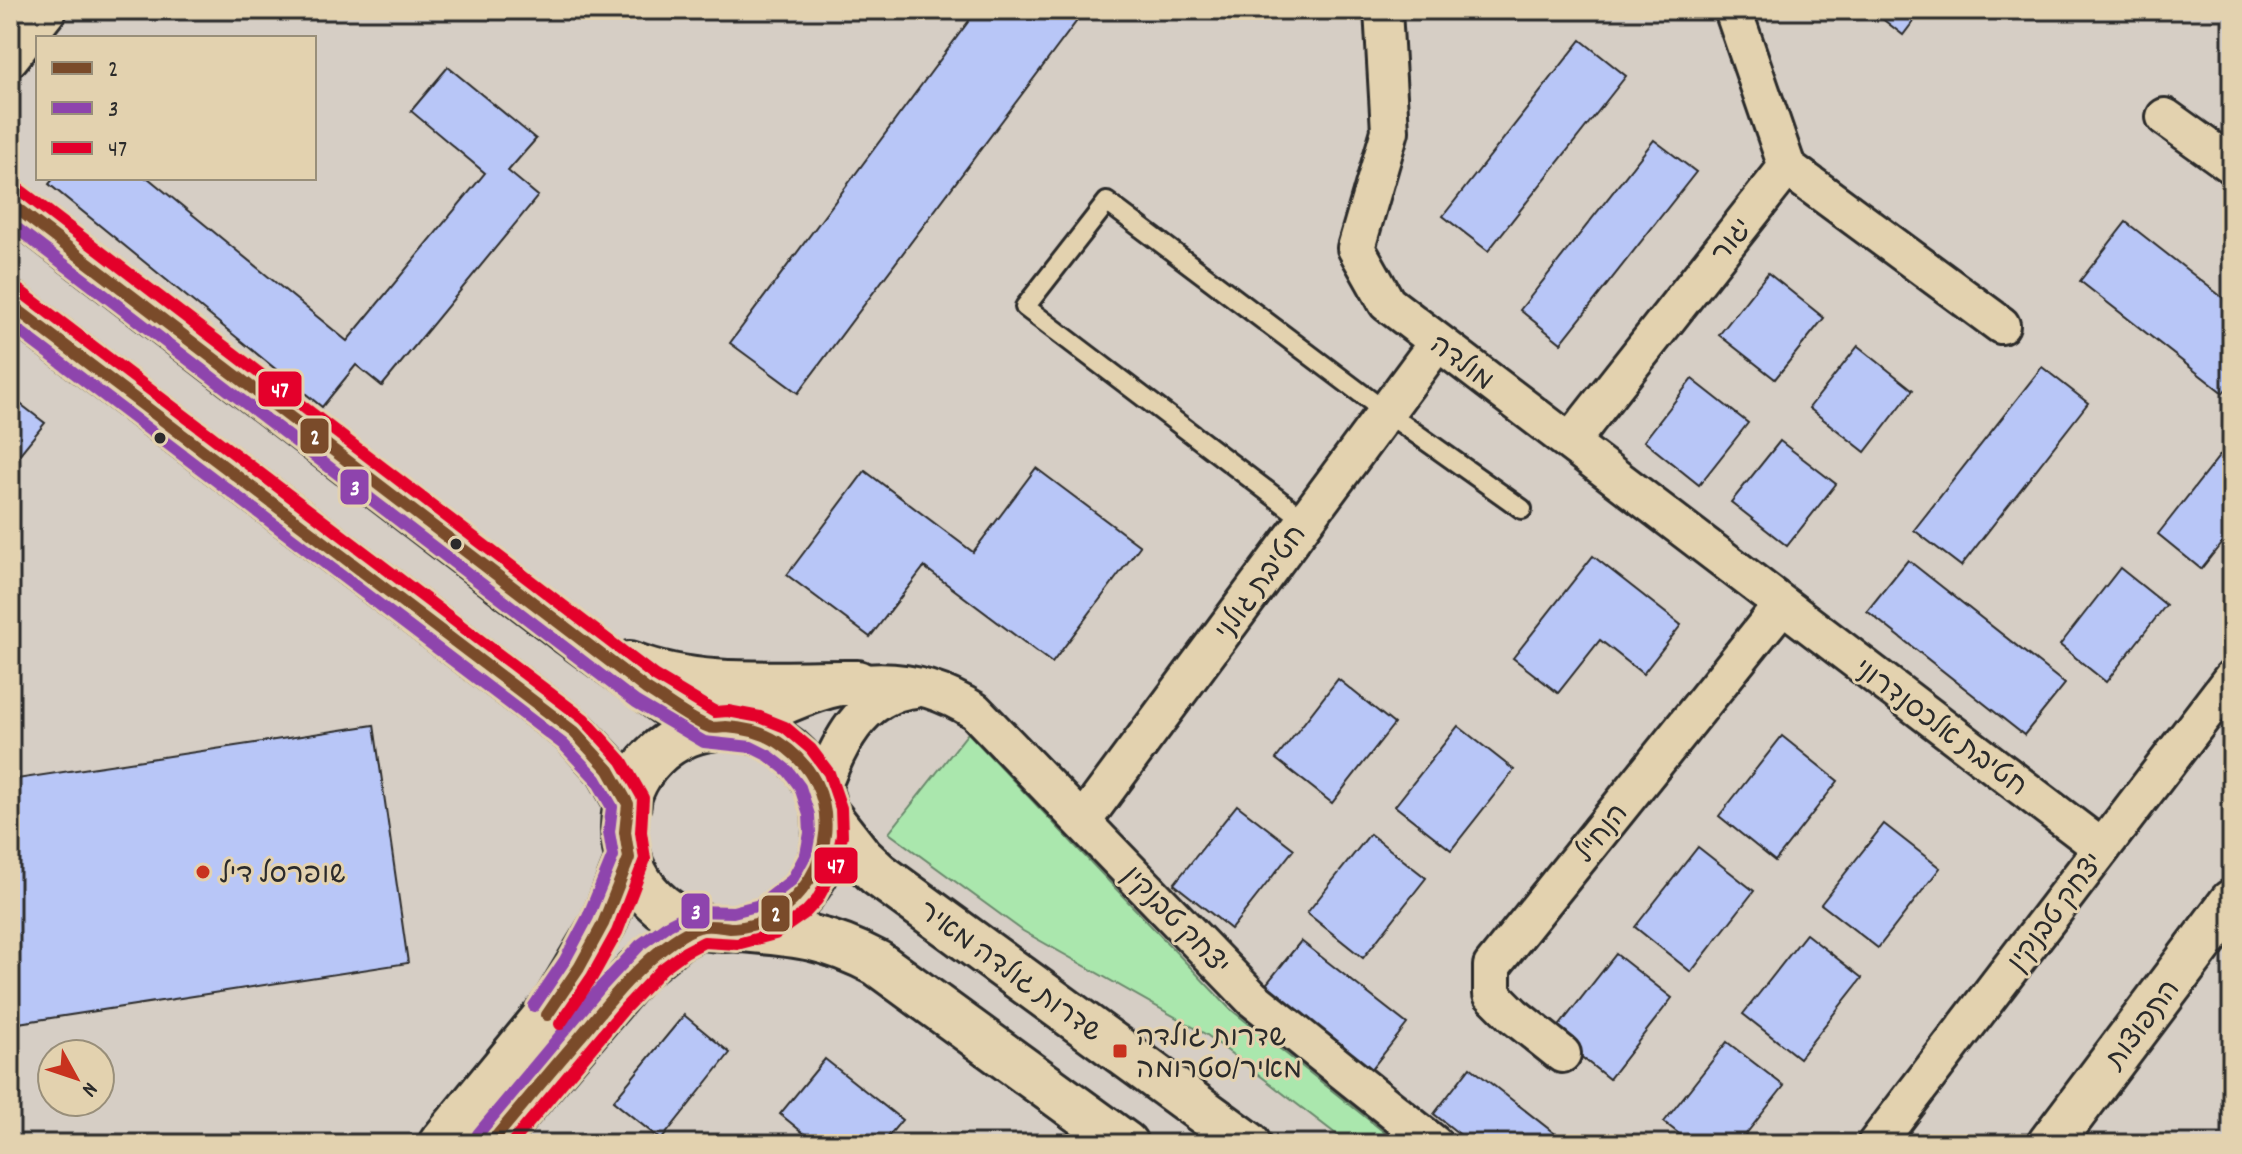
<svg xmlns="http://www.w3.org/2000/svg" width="2242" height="1154" viewBox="0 0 2242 1154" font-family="Dekko,'Playpen Sans Hebrew',sans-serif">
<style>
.green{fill:#aae7ad;stroke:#6a896c;stroke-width:2}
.building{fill:#b8c6f7;stroke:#2b2b2b;stroke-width:2}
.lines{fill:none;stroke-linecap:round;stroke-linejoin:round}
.lane-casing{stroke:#2b2b2b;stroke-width:24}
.street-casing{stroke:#2b2b2b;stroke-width:42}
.secondary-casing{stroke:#2b2b2b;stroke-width:50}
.lane{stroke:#e3d2af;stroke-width:18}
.street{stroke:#e3d2af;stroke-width:36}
.secondary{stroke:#e3d2af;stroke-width:44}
.bus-1-casing{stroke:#e3d2af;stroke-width:18}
.bus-2-casing{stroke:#e3d2af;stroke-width:18}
.bus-3-casing{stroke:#e3d2af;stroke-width:18}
.bus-1{stroke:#7a4b2a;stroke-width:12}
.bus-2{stroke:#8e44ad;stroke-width:12}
.bus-3{stroke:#e4002b;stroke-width:12}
.bus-dot{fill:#2b2b2b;stroke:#e3d2af;stroke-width:3}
.poi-dot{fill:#c8321e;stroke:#e3d2af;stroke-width:3}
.labels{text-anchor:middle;stroke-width:6;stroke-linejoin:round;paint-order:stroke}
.street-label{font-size:28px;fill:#2b2b2b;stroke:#e3d2af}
.poi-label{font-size:28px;fill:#2b2b2b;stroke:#e3d2af;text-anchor:start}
.line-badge{stroke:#e3d2af;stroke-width:3}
.badge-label{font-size:22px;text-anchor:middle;font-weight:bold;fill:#fff}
</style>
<rect width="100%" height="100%" fill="#d6cec5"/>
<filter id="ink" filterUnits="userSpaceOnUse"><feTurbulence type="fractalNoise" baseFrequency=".0125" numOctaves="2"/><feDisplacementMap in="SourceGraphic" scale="16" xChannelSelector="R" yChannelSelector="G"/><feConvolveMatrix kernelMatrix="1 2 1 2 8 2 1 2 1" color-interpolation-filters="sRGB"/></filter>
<g filter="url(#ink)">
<polygon class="green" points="968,733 1229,1008 1399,1144 1349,1144 1207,1035 1023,931 889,833"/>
<g class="building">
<polygon points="977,10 1085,10 798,393 730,343"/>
<polygon points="1871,10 1922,10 1903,35"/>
<polygon points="1581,40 1626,76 1488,251 1443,216"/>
<polygon points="448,67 536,139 508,171 538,196 382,386 356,365 322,407 49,184 54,178 148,178 347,341 485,173 411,111"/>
<polygon points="1654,140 1696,172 1561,343 1520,310"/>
<polygon points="2126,222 2232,305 2232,382 2223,393 2080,281"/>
<polygon points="1768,273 1824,318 1775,379 1719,335"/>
<polygon points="1858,346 1913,390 1865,452 1809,408"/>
<polygon points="2042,367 2088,403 1961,566 1914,530"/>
<polygon points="1692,379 1748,423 1699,485 1644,441"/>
<polygon points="10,396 45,423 10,466"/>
<polygon points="2232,440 2232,530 2201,569 2158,534"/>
<polygon points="1780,441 1836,484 1787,546 1731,502"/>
<polygon points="1036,468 1140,546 1052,663 924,567 870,637 787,575 865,471 973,552"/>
<polygon points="1593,556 1681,625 1643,674 1600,640 1558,693 1513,658"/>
<polygon points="1908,560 2065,684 2024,735 1867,611"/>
<polygon points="2120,568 2166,605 2106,682 2060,645"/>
<polygon points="1338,679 1394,724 1332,803 1276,759"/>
<polygon points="374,725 408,963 18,1023 10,968 10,780"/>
<polygon points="1458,726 1514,770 1451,850 1395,806"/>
<polygon points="1782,736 1838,781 1775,861 1719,816"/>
<polygon points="1237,805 1294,849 1231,929 1174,884"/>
<polygon points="1884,824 1940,868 1878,948 1821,904"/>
<polygon points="1370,834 1426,878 1363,958 1307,913"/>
<polygon points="1698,847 1754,891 1691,972 1635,927"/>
<polygon points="1806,934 1862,978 1799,1058 1743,1014"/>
<polygon points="1301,941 1407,1024 1370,1071 1264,987"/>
<polygon points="1616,954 1672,998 1609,1079 1553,1034"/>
<polygon points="684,1015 730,1053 661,1140 613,1101"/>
<polygon points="1727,1042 1784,1086 1738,1144 1692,1144 1664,1122"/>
<polygon points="825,1059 902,1120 882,1144 817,1144 780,1114"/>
<polygon points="1470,1067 1568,1144 1472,1144 1434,1114"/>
</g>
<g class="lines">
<defs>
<polyline id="lane" points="1304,519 1025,307 1107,202 1387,413 1522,509"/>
<g id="street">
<polyline points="1383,10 1390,131 1356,248 1387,303 2102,848"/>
<polyline points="10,58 48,10"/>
<polyline points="2165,117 2232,165"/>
<polyline points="1787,167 2001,325"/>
<polyline points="1571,441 1787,167 1733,10"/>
<path d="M740,728C817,685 894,659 975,711L1252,998L1434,1144"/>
<path d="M820,793C837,747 860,694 915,689"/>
<polyline points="1083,821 1437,343"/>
<polyline points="1562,1054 1513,1015 1492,994 1492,966 1782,605"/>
<polyline points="1876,1144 2232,678"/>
</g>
<g id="secondary">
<polyline points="10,203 562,627 666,703 711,728"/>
<polyline points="10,304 574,732 609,770 628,804"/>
<path d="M630,664C703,692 781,682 857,683"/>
<circle cx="725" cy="828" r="101"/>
<polyline points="825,812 861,858 878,874 1248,1144"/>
<path d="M741,929C797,934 826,936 877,963L1125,1144"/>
<polyline points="441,1144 554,1006 603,924 629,858"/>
<polyline points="490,1144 638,970 677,938 701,926"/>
<polyline points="2050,1144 2232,902"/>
</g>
</defs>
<use href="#lane" class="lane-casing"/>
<use href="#street" class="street-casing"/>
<use href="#secondary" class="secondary-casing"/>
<use href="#lane" class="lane"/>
<use href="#street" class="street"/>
<use href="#secondary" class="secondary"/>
<defs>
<g id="bus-1">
<path d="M10,203L646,689C666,701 687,718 709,727C714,729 720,727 726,727C744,728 764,733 778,742C848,787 837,877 770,918C760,924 741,928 730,928C720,927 708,924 699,927C691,929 680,936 673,941C636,967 608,1003 580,1037C550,1072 520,1108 490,1144"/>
<polyline points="10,304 574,732 609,770 628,804 625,832 629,858 603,924 579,968 547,1015"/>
</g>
<g id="bus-2">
<polyline points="10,223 636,702 704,742 751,747 769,756 788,771 800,787 809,815 810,833 806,854 792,880 760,905 733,912 695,911 669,924 640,945 601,987 478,1134"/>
<polyline points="10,324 563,744 596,779 612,807 609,832 613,856 588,917 565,960 534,1006"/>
</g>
<g id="bus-3">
<polyline points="20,190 655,676 715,712 728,711 760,717 785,727 811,749 829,773 841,808 842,835 836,865 817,900 805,913 775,934 737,944 704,942 685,952 662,969 625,1008 511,1144"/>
<polyline points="20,291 584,719 622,761 643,798 641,832 645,859 617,932 592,977 560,1024"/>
</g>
</defs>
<use href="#bus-1" class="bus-1-casing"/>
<use href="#bus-2" class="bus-2-casing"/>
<use href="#bus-3" class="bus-3-casing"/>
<use href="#bus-1" class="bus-1"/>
<use href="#bus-2" class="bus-2"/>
<use href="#bus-3" class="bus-3"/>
</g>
</g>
<g class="bus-dot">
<circle cx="160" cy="438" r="7"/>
<circle cx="456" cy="544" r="7"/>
</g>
<g class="poi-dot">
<circle cx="203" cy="872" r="8"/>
<rect x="1112" y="1043" width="16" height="16" rx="4"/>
</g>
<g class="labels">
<g class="street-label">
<text transform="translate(1730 239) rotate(-52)" y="10">יגור</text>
<text transform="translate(1463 361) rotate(37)" y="10">מולדה</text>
<text transform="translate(1259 581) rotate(-54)" y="10">חטיבת גולני</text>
<text transform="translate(1942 726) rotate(37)" y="10">חטיבת אלכסנדרוני</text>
<text transform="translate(1600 832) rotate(-51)" y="10">הנח"ל</text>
<text transform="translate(2054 911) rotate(-53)" y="10">יצחק טבנקין</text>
<text transform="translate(1177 919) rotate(46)" y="10">יצחק טבנקין</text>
<text transform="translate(1011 970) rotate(36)" y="10">שדרות גולדה מאיר</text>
<text transform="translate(2141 1023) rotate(-53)" y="10">התפוצות</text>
</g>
<g class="poi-label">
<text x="219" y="882">שופרסל דיל</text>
<text x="1136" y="1045">שדרות גולדה<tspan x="1136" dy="32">מאיר/סטרומה</tspan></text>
</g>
</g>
<g class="line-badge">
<rect x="257" y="370" width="46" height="38" rx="8" fill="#e4002b"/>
<rect x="299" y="417" width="31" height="38" rx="8" fill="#7a4b2a"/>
<rect x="339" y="468" width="31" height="38" rx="8" fill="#8e44ad"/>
<rect x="813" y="846" width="46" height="39" rx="8" fill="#e4002b"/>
<rect x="680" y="892" width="31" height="38" rx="8" fill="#8e44ad"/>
<rect x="760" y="894" width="31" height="39" rx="8" fill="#7a4b2a"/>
</g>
<g class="badge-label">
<text x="280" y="397">47</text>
<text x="315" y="444">2</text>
<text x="355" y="495">3</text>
<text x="836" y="873">47</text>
<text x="696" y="919">3</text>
<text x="776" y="921">2</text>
</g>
<rect width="2242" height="1154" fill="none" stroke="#e3d2af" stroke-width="40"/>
<rect x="20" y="20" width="2202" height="1114" fill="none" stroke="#2b2b2b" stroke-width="3" filter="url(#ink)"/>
<rect x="36" y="36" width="280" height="144" fill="#e3d2af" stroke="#998f7a" stroke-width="2"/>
<rect x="52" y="62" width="40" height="12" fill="#7a4b2a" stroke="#998f7a" stroke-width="2"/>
<text x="108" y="76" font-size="24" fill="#2b2b2b">2</text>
<rect x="52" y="102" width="40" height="12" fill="#8e44ad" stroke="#998f7a" stroke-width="2"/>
<text x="108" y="116" font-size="24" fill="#2b2b2b">3</text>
<rect x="52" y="142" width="40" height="12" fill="#e4002b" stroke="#998f7a" stroke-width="2"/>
<text x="108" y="156" font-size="24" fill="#2b2b2b">47</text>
<g transform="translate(76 1078) rotate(130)"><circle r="38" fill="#e3d2af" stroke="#998f7a" stroke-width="2"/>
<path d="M0-6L14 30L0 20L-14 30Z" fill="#c8321e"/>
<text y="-12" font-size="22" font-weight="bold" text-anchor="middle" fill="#2b2b2b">N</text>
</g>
</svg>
